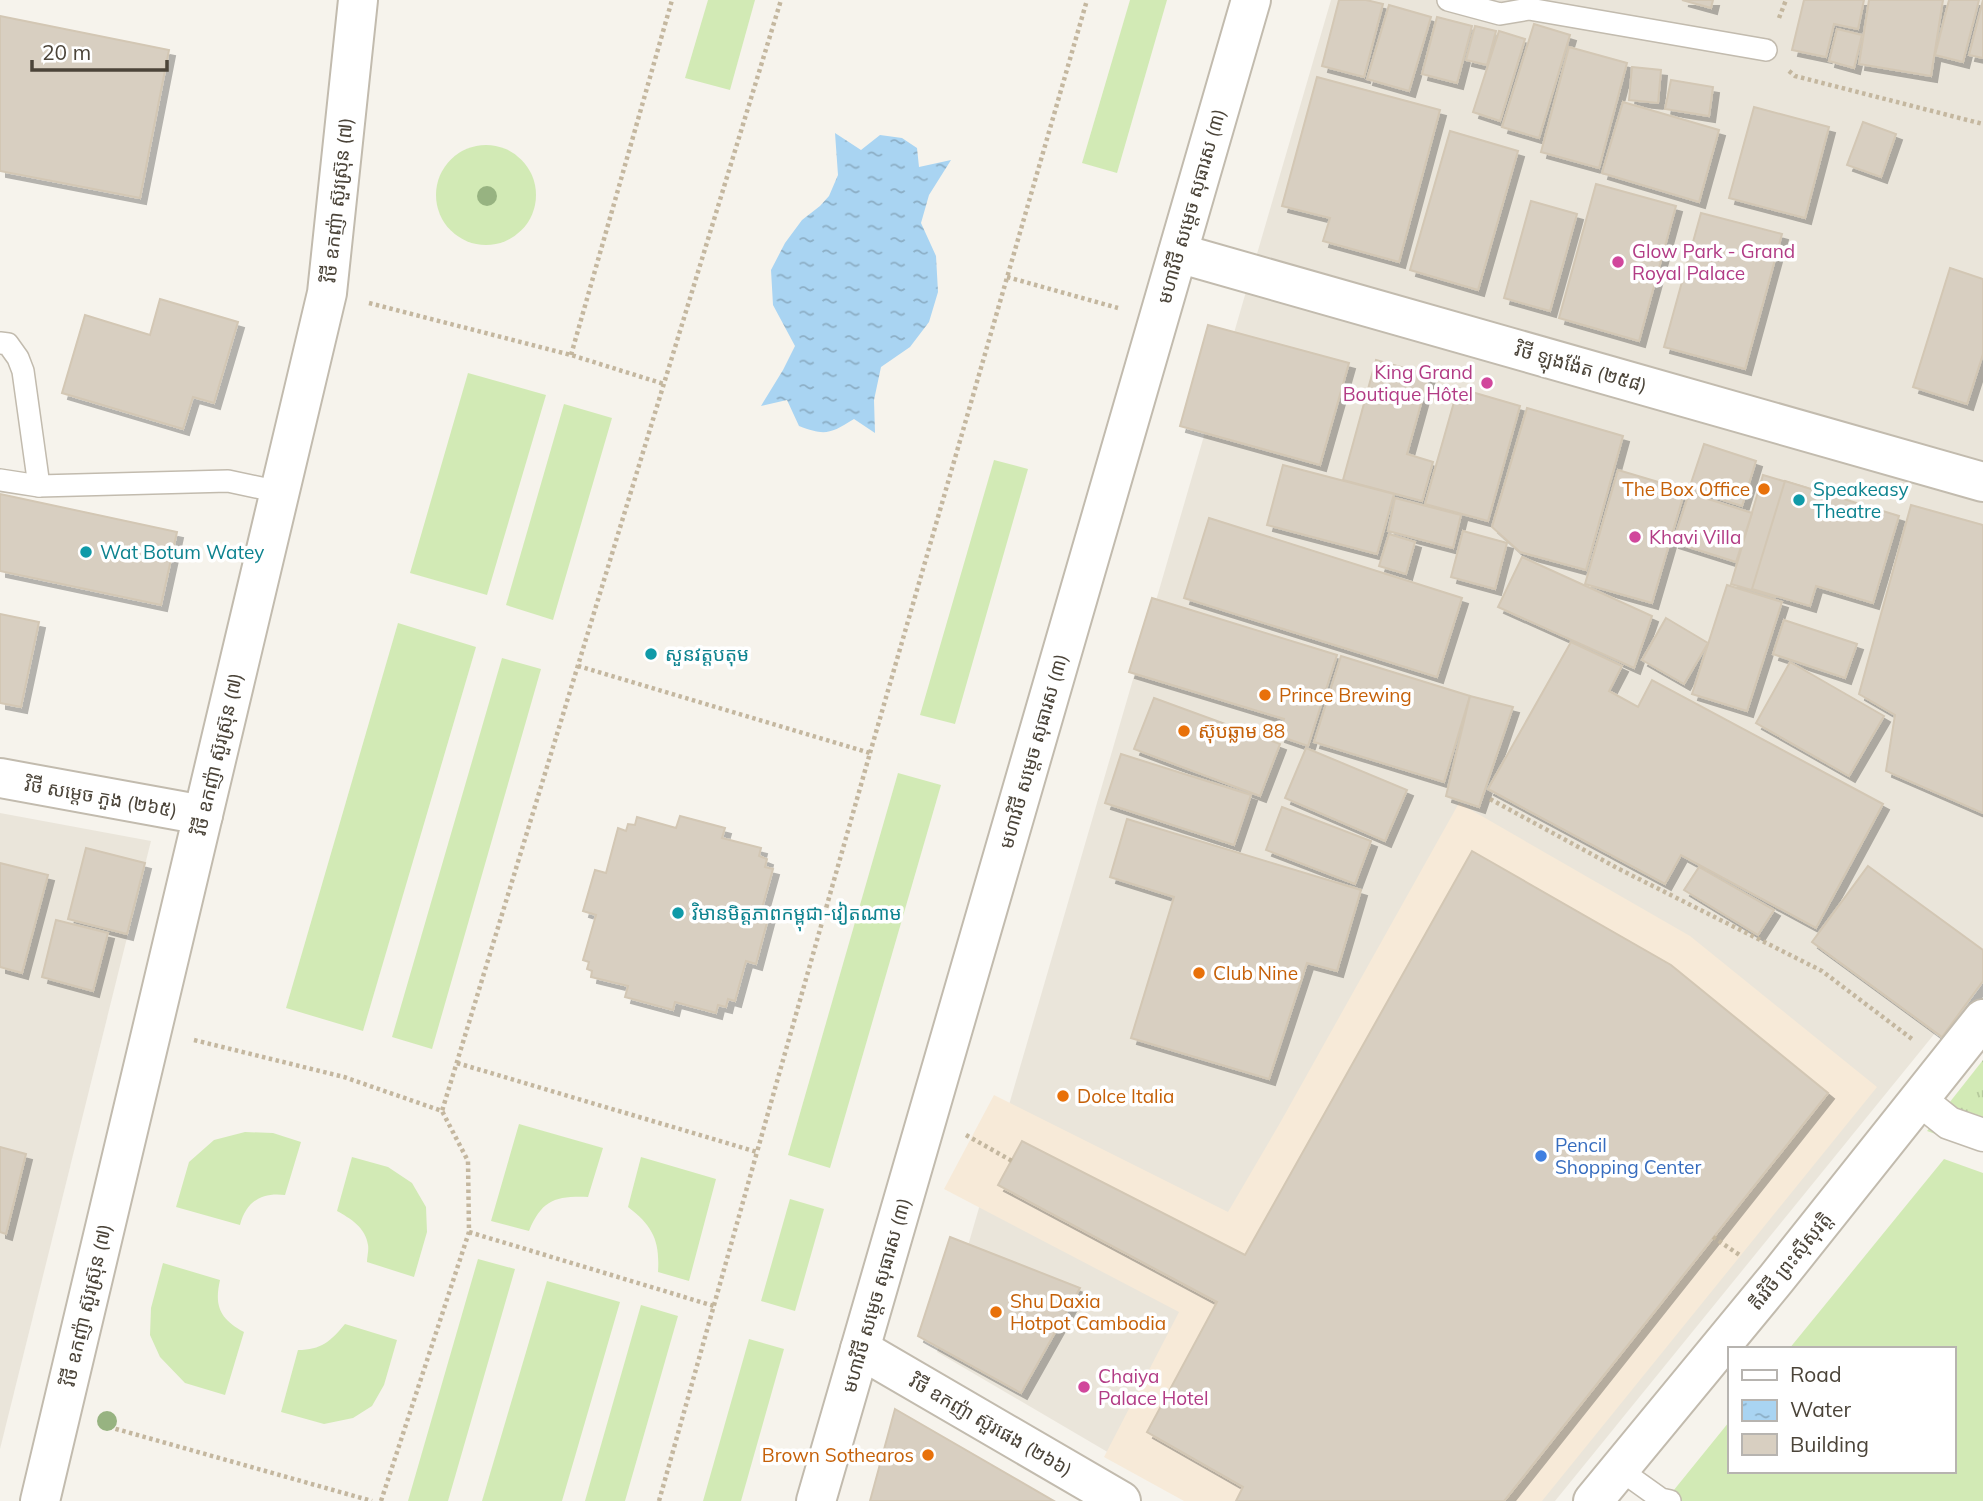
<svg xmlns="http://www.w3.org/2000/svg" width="1983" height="1501" viewBox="0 0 1983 1501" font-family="Mulish,'Noto Sans Khmer',sans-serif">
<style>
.residential{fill:#eae5da}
.commercial{fill:#f7ead8}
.grass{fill:#d2eab5}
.park{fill:url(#park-tufts)}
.water{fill:url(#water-ripples)}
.building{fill:#d8cfc1;stroke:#d3c7b4;stroke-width:2;filter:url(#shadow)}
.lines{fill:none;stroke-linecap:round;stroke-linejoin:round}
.service-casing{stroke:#c2bbae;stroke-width:24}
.pedestrian-casing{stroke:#c2bbae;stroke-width:35}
.minor-casing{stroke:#c2bbae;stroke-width:42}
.tertiary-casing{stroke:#c2bbae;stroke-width:42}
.path{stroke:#c4b79f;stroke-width:4.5;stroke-dasharray:3.5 3.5;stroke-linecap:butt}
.service{stroke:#fff;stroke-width:21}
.pedestrian{stroke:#fff;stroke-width:32}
.minor{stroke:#fff;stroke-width:38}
.tertiary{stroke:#fff;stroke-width:38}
.tree{fill:#97b381}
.hotel-dot{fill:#d1479c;stroke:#fff;stroke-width:2.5}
.food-dot{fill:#e8710a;stroke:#fff;stroke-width:2.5}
.culture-dot{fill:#0f9aa8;stroke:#fff;stroke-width:2.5}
.shop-dot{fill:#3f7fe0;stroke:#fff;stroke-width:2.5}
.labels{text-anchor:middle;stroke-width:7;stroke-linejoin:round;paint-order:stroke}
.street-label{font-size:19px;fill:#4b4439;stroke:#fff}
.hotel-label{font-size:19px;fill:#b23c85;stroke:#fff;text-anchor:start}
.food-label{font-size:19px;fill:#c56008;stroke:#fff;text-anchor:start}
.culture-label{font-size:19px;fill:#0d838f;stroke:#fff;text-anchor:start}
.shop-label{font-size:19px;fill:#366cbe;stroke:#fff;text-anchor:start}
</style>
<defs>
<pattern id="park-tufts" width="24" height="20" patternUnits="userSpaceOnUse" patternTransform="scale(1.75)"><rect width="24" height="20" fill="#d2eab5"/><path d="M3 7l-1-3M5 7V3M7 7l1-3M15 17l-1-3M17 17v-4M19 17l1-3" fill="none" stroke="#b6ca9c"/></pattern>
<pattern id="water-ripples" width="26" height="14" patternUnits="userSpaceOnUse" patternTransform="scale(1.75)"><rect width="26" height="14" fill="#a9d4f2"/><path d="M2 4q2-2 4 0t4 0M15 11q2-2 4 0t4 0" fill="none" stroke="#8caec5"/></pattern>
<filter id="shadow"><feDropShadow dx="6" dy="6" stdDeviation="0" flood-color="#0004"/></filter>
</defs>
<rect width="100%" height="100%" fill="#f6f3ec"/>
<g class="residential">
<polygon points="1331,0 1983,0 1983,974 1555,1501 1191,1501 937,1352"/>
<polygon points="0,813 151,841 0,1449"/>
</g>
<polygon class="commercial" points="1459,803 1690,936 1877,1087 1542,1501 1184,1501 1104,1457 1179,1312 944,1189 994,1095 1228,1212 1280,1123"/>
<g class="grass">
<polygon points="708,0 755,0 730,90 685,78"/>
<polygon points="1130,0 1167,0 1117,173 1082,163"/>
<circle cx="486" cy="195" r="50"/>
<polygon points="468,373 546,395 487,595 410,573"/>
<polygon points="564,404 612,418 553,620 506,605"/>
<polygon points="994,460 1028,469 955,724 920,715"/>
<polygon points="398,623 476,647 363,1031 286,1008"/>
<polygon points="502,658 541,669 432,1049 392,1037"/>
<polygon points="898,773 941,785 830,1168 788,1155"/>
<path d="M519,1124L603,1148L588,1197C555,1196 542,1200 529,1231L491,1221Z"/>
<path d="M245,1132L273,1133L301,1142L285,1195C261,1192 246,1202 240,1225L176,1207L189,1162L214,1140Z"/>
<path d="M352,1157L388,1167L412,1183L426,1207L427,1232L414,1277L367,1262C367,1257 369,1250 368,1245C366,1228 350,1218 337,1211Z"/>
<path d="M641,1157L716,1179L689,1281L658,1272C660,1241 653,1226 628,1207Z"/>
<polygon points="1944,1159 1983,1173 1983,1501 1665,1501 1729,1422 1729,1471 1953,1471 1953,1349 1789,1349"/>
<polygon points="790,1199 824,1209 795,1311 761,1301"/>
<polygon points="478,1259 515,1269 448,1501 408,1501"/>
<path d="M163,1263L220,1280C214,1306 220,1319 244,1332L225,1395L185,1383L160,1357L150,1335L151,1308Z"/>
<polygon points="547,1281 620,1302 562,1501 482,1501"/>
<polygon points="641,1305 678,1316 625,1501 585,1501"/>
<path d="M345,1324L397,1340L384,1385L372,1406L353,1418L324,1424L281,1412L298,1350C321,1350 331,1341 345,1324Z"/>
<polygon points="749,1339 784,1349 741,1501 703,1501"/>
</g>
<polygon class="park" points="1983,1060 1983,1151 1927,1131"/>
<path class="water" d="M835,133L861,150L880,135L902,138L917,148L919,167L951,160L929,195L921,223L936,256L938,292L929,322L910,347L881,367L874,400L875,433L854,419C830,434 825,436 799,426L787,400L761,406L783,370L795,346L773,305L771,270L785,243L802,220L820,206L829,196L838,175Z"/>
<g class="building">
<polygon points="1339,0 1366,0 1383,4 1364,77 1322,66"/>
<polygon points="1682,0 1713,0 1711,8"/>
<polygon points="1804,0 1864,0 1858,29 1834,24 1826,57 1792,50"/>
<polygon points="1869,0 1943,0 1931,76 1859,64"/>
<polygon points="1949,0 1979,0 1963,62 1935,55"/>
<polygon points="1983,0 1983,58 1969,55"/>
<polygon points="1389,5 1431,17 1409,91 1367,79"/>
<polygon points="0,16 169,50 140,198 0,171"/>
<polygon points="1437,17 1472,26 1457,83 1422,74"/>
<polygon points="1534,24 1570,35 1539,138 1502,127"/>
<polygon points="1475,26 1496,31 1487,65 1466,60"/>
<polygon points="1837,29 1862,35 1854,68 1829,61"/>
<polygon points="1499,31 1525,39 1500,121 1473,112"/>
<polygon points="1569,47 1627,63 1599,168 1541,152"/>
<polygon points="1632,67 1661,70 1658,103 1629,100"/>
<polygon points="1317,77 1440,110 1399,262 1323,241 1330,218 1282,206"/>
<polygon points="1671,80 1713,87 1709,116 1665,109"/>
<polygon points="1623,102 1719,130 1699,202 1602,173"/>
<polygon points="1754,107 1829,127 1805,218 1729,198"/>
<polygon points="1863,122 1896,134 1881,177 1847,165"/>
<polygon points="1450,131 1518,151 1478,290 1410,270"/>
<polygon points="1596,184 1676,206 1639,341 1559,318"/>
<polygon points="1531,201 1577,214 1550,311 1504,298"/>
<polygon points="1701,213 1782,234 1745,369 1664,347"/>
<polygon points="1950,268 1983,279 1983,354 1967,404 1913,387"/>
<polygon points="160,299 238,322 214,403 193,397 183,429 62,393 85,315 150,335"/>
<polygon points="1208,325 1349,363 1320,465 1180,426"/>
<polygon points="1376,360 1429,375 1407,454 1433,462 1422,501 1343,480"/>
<polygon points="1458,388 1520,406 1488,521 1425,504"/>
<polygon points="1527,408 1623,436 1586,570 1520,552 1492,527"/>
<polygon points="1704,444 1756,461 1742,506 1689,489"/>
<polygon points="1283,465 1394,494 1377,554 1267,525"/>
<polygon points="1618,470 1685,490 1652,603 1585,584"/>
<polygon points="1763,475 1807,488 1775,597 1731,584"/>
<polygon points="1785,481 1899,516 1873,603 1816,586 1810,606 1752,589"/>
<polygon points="1689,493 1752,513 1736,562 1673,542"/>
<polygon points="0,494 177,532 161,605 0,571"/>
<polygon points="1395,498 1461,515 1453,548 1388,531"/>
<polygon points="1911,505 1983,525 1983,813 1886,771 1895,715 1859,694"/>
<polygon points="1209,518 1462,598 1437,677 1184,598"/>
<polygon points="1463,531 1507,543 1495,589 1451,577"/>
<polygon points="1389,534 1415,542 1406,574 1379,566"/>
<polygon points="1522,557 1652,616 1634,668 1498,607"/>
<polygon points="1727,585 1782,602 1747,711 1692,694"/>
<polygon points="1152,598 1337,655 1308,746 1279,736 1284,719 1129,672"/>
<polygon points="0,614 39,622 21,707 0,703"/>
<polygon points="1666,618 1708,643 1684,684 1642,660"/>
<polygon points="1784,620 1857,644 1845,678 1773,654"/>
<polygon points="1571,642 1622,666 1609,691 1638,707 1652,680 1883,804 1816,928 1681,855 1665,884 1488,789"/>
<polygon points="1341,656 1470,696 1444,782 1314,742"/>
<polygon points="1790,662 1884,716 1849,776 1756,723"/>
<polygon points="1470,696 1513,707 1479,807 1446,796"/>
<polygon points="1154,698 1280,744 1260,796 1134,749"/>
<polygon points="1306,748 1407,790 1385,841 1285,798"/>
<polygon points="1121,754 1251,795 1234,845 1105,803"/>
<polygon points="1282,807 1371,841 1355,884 1266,850"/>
<polygon points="680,816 725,828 722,838 761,848 759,856 767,859 765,867 773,869 761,912 769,915 756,964 746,961 735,1001 728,999 726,1007 718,1005 716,1013 675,1002 673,1010 625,997 628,986 591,977 592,971 587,969 589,962 583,960 596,915 583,911 595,870 606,873 618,828 626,831 628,824 635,825 637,817 676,828"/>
<polygon points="1127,819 1361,890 1337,971 1307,963 1269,1079 1131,1038 1174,897 1110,877"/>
<polygon points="86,848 145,863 127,934 68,919"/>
<polygon points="1472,851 1671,965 1828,1093 1504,1501 1236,1501 1243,1487 1147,1432 1217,1302 998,1185 1022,1141 1245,1255"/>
<polygon points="0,863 48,875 22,973 0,967"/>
<polygon points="1868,866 1983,950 1983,981 1942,1037 1812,942"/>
<polygon points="1699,867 1774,910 1758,935 1684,890"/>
<polygon points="56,920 108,933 93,991 42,977"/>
<polygon points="0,1147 26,1154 6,1234 0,1232"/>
<polygon points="950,1237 1080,1288 1021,1393 918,1336"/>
<polygon points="895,1409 1054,1501 870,1501"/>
</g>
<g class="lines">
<defs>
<g id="service">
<polyline points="1448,0 1500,14 1529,9 1766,50"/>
<polyline points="0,343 8,344 18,358 23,371 39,486"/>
<polyline points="0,480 39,486 228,481 280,492"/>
<polyline points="1619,1469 1661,1499 1670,1501"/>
</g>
<polyline id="pedestrian" points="1919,1099 1949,1123 1983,1135"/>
<g id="minor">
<polyline points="1178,253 1983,482"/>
<polyline points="0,778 203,815"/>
<polyline points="860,1349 1121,1501"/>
<polyline points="40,1501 327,293 358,0"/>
<polyline points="1593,1501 1776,1279 1983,1019"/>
</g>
<polyline id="tertiary" points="816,1501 1251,0"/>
</defs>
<use href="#service" class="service-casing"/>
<use href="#pedestrian" class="pedestrian-casing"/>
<use href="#minor" class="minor-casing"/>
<use href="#tertiary" class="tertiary-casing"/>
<g class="path">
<polyline points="1779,18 1786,0"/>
<polyline points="1789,71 1795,76 1983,124"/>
<polyline points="1007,277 1118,308"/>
<polyline points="369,303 571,355 664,384"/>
<polyline points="571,355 672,0"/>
<polyline points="870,753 1087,0"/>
<polyline points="1490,799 1619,869 1822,971 1912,1039"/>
<polyline points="194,1040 344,1077 442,1111 781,0"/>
<polyline points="457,1063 757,1152 870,753 578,666"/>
<polyline points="966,1135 1012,1161"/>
<polyline points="469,1232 714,1306"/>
<polyline points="1713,1237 1741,1256"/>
<polyline points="102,1425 372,1501"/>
<polyline points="381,1501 469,1232 468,1161 442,1111"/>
<polyline points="659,1501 757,1152"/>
</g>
<use href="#service" class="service"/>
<use href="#pedestrian" class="pedestrian"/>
<use href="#minor" class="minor"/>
<use href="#tertiary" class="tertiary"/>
</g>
<g class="tree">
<circle cx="487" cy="196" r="10"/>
<circle cx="107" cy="1421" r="10"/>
</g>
<g class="hotel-dot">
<circle cx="1618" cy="262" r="7"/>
<circle cx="1487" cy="383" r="7"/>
<circle cx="1635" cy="537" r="7"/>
<circle cx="1084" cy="1387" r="7"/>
</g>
<g class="food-dot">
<circle cx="1764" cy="489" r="7"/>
<circle cx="1265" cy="695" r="7"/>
<circle cx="1184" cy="731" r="7"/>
<circle cx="1199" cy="973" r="7"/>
<circle cx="1063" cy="1096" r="7"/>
<circle cx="996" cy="1312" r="7"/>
<circle cx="928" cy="1455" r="7"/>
</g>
<g class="culture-dot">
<circle cx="1799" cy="500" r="7"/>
<circle cx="86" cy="552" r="7"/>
<circle cx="651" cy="654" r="7"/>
<circle cx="678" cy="913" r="7"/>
</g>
<circle class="shop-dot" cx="1541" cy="1156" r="7"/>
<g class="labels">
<g class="street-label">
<text transform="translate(337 200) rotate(-84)" y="7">វិថី ឧកញ៉ា ស៊ួរស៊្រុន (៧)</text>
<text transform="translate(1191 206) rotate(-74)" y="7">មហាវិថី សម្តេច សុធារស (៣)</text>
<text transform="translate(1581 367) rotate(16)" y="7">វិថី ឡុងង៉ែត (២៥៨)</text>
<text transform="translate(1033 751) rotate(-74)" y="7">មហាវិថី សម្តេច សុធារស (៣)</text>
<text transform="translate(217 754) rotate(-77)" y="7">វិថី ឧកញ៉ា ស៊ួរស៊្រុន (៧)</text>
<text transform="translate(101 797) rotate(10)" y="7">វិថី សម្តេច ភួង (២៦៥)</text>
<text transform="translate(1790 1261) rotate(-51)" y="7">តីរវិថី ព្រះស៊ីសុវត្តិ</text>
<text transform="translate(876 1295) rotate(-74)" y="7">មហាវិថី សម្តេច សុធារស (៣)</text>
<text transform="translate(86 1305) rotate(-77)" y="7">វិថី ឧកញ៉ា ស៊ួរស៊្រុន (៧)</text>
<text transform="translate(991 1425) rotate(30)" y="7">វិថី ឧកញ៉ា ស៊ួរផេង (២៦៦)</text>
</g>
<g class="hotel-label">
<text x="1632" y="258">Glow Park - Grand<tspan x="1632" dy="22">Royal Palace</tspan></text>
<text x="1473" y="379" text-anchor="end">King Grand<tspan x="1473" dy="22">Boutique Hôtel</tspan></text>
<text x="1649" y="544">Khavi Villa</text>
<text x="1098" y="1383">Chaiya<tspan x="1098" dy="22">Palace Hotel</tspan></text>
</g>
<g class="food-label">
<text x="1750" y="496" text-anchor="end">The Box Office</text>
<text x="1279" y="702">Prince Brewing</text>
<text x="1198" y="738">ស៊ុបឆ្លាម 88</text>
<text x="1213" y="980">Club Nine</text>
<text x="1077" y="1103">Dolce Italia</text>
<text x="1010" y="1308">Shu Daxia<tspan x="1010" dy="22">Hotpot Cambodia</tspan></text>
<text x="914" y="1462" text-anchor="end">Brown Sothearos</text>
</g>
<g class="culture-label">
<text x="1813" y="496">Speakeasy<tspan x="1813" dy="22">Theatre</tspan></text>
<text x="100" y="559">Wat Botum Watey</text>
<text x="665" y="661">សួនវត្តបតុម</text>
<text x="692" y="920">វិមានមិត្តភាពកម្ពុជា-វៀតណាម</text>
</g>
<g class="shop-label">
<text x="1555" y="1152">Pencil<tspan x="1555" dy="22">Shopping Center</tspan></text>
</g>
</g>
<rect x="1728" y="1347" width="228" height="126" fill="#ffffff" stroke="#b7b4b0" stroke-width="2"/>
<rect x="1742" y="1370" width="35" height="10" fill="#ffffff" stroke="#b7b4b0" stroke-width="2"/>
<text x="1790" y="1382" font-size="21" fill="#4b4439">Road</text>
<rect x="1742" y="1400" width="35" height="21" fill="url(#water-ripples)" stroke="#b7b4b0" stroke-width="2"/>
<text x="1790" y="1417" font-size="21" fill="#4b4439">Water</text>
<rect x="1742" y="1434" width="35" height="21" fill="#d8cfc1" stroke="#b7b4b0" stroke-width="2"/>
<text x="1790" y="1452" font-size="21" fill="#4b4439">Building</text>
<path d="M32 60v10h135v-10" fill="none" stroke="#4b4439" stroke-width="3.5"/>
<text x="42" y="60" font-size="21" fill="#4b4439" stroke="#ffffff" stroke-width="5" paint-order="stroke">20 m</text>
</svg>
